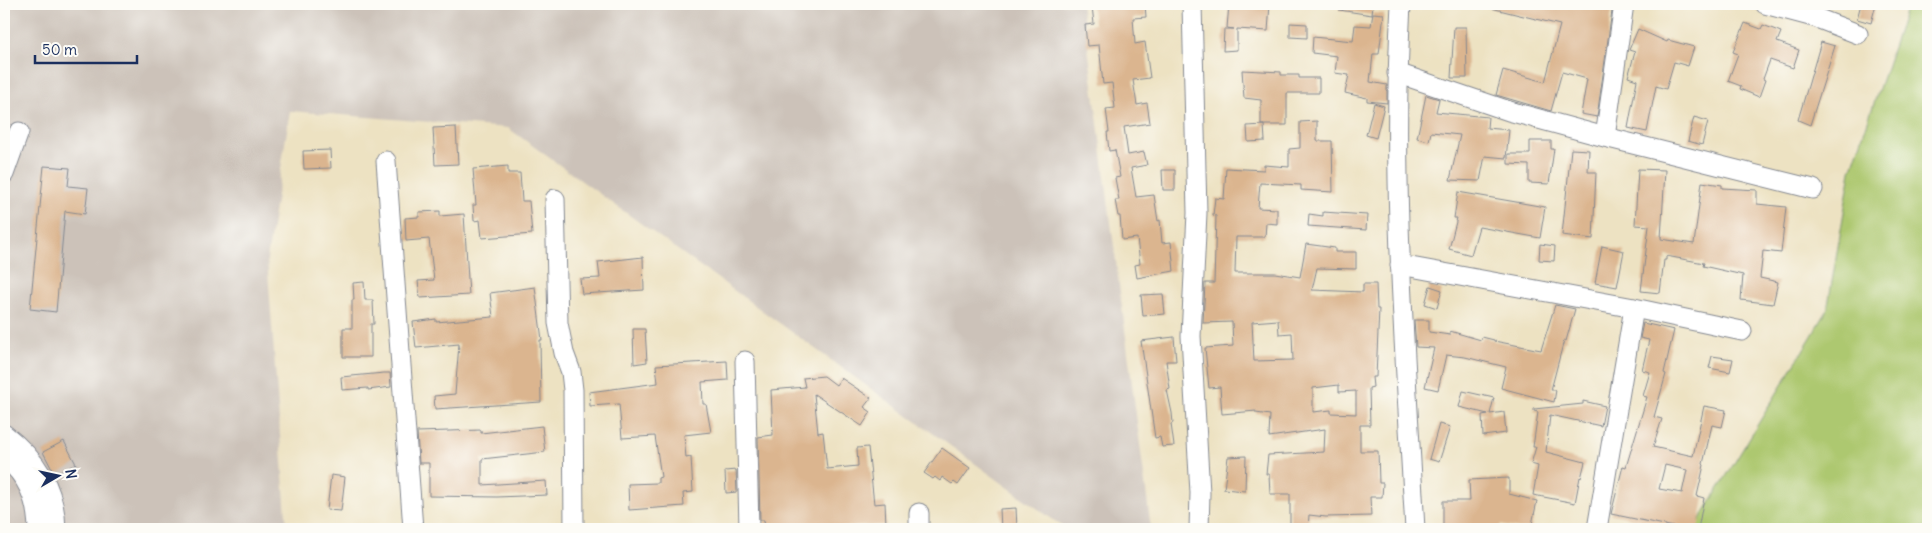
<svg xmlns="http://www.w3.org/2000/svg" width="1932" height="533" viewBox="0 0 1932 533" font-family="Delius,sans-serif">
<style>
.industrial{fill:#ccc2b9}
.green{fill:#adc86f;stroke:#647c66}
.building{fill:#dbb58f;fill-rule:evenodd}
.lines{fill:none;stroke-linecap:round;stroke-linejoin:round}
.minor-casing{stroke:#848890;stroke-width:21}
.minor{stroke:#fff;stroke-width:19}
</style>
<rect width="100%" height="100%" fill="#fdfcf7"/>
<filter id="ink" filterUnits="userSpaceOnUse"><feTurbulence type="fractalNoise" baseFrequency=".02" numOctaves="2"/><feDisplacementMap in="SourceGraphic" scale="10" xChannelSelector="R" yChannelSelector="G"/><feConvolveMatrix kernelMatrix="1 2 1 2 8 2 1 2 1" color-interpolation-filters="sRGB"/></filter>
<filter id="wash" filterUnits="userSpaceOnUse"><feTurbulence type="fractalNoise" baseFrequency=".0096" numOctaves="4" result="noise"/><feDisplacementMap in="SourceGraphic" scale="20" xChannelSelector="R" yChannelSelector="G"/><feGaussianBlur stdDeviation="1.12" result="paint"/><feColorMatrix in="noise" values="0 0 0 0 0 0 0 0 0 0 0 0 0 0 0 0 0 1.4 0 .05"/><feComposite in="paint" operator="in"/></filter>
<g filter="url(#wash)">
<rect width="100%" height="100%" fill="#ede2c2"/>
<polygon class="industrial" points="4,4 1081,4 1089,55 1151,529 1066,529 508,128 290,111 267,259 287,529 4,529"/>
<polygon class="green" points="1905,4 1928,4 1928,529 1694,529 1827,311 1851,171 1905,12"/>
<g id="blocks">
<g class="building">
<polygon points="1096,4 1145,4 1146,17 1133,18 1135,44 1145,42 1150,78 1133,80 1137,105 1147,103 1150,123 1124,127 1128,155 1144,152 1147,165 1131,168 1136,197 1154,195 1158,221 1160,220 1162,243 1171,242 1174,271 1137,278 1135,265 1140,264 1137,238 1122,240 1120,216 1118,216 1115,200 1119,200 1115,178 1120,177 1115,150 1109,151 1107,132 1109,132 1106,109 1115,108 1112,83 1103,84 1099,45 1087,46 1085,25 1094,24 1092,6 1097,6"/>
<polygon points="1229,4 1270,4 1268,31 1237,29 1237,50 1223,51 1224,29 1234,29 1227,28"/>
<polygon points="1339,4 1373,4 1372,15 1339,10"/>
<polygon points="1492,4 1613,4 1597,117 1581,114 1587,79 1562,72 1551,111 1496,95 1503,70 1545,82 1560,25 1491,8"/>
<polygon points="1861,4 1876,4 1871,23 1857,19"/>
<polygon points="1373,13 1384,14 1379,54 1373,54 1370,82 1387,85 1387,103 1367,101 1367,98 1345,93 1349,75 1335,73 1337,56 1312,53 1313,37 1353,41 1355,25 1371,26"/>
<polygon points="1290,23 1307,24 1307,38 1290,37"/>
<polygon points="1745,23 1761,29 1763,25 1781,32 1777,42 1799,50 1793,68 1770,60 1763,79 1765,80 1759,97 1740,89 1741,86 1728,81 1738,54 1733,52"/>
<polygon points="1454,27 1466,27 1467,78 1451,78"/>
<polygon points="1638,29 1667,42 1668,40 1694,47 1688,66 1674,62 1666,89 1656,86 1647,132 1628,128 1637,80 1628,77 1635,52 1629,50"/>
<polygon points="1821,42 1835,46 1810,125 1798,120"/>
<polygon points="1242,70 1281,72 1281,75 1299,75 1299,78 1319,78 1319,93 1287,93 1287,125 1261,125 1261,100 1244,98"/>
<polygon points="1426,95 1439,99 1436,112 1488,117 1487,128 1509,130 1506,158 1485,156 1480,181 1450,180 1460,135 1431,132 1429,141 1417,138"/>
<polygon points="1374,103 1384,106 1376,138 1366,135"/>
<polygon points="1694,117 1708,121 1702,145 1688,141"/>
<path d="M1317,121V141H1332L1333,192L1301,190V185L1260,183L1258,208L1277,209V224L1266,223L1265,237H1236L1235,273H1275L1300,277L1306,244L1335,248V252H1356V269L1317,268L1312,290L1363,292V284H1376L1377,309H1379L1376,377H1372L1373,387L1369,388L1370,425H1360V451H1378L1379,483H1383L1382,497H1370L1371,516L1326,517L1309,515L1308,529H1290V494H1270L1269,474H1266L1268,455L1324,452L1325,429L1269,437L1270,415L1256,413V411L1222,414L1220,387L1209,388L1205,348L1233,346L1232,322L1203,323L1205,283H1214L1216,216L1213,215L1215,198L1224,199L1226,168L1264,170V165L1289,167V149L1300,148V122ZM1278,320L1279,334L1292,333L1293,360L1254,361L1252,322ZM1339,385V392L1356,391V414L1331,413V410L1313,412V388Z"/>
<polygon points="1264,125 1265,141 1248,142 1247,126"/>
<polygon points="456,127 458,164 435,165 433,128"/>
<polygon points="1530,141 1551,141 1551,149 1554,149 1549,184 1529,183 1529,165 1508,164 1508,154 1530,154"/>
<polygon points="1571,149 1589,150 1588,172 1596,172 1593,239 1562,235"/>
<polygon points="330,150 331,168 304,169 303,151"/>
<polygon points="44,166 70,168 68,186 88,188 85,214 65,211 56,312 30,309"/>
<polygon points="508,166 508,173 520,173 522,201 529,201 532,234 482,238 480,220 474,221 473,205 476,205 473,169"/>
<polygon points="1638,169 1665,170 1661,239 1694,244 1702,182 1722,185 1722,188 1757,190 1757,204 1786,207 1781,253 1763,251 1760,278 1778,282 1773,304 1741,300 1743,275 1703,266 1704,263 1666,256 1666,260 1664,260 1660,293 1641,291 1649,226 1635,225"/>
<polygon points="1162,170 1175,170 1175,190 1163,190"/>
<polygon points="1458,192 1545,207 1540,238 1479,227 1471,255 1449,249 1457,218 1454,218"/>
<polygon points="440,211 440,216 464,214 469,295 420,298 418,281 434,280 429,239 406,241 405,218 419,217 419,212"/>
<polygon points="1323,212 1367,215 1366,230 1308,226 1309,214 1323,216"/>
<polygon points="1540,244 1555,246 1554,261 1539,260"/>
<polygon points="1602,246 1624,251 1617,287 1595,283"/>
<polygon points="643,257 644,290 582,294 580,279 600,278 598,262"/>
<polygon points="364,282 365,300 373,300 374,324 371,324 371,357 343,357 343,328 352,328 352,300 354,300 353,283"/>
<polygon points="1430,286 1442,290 1437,308 1425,304"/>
<polygon points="535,287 542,340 540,340 541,402 435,409 434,396 455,394 459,344 416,348 413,322 436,319 436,322 493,317 490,293"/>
<polygon points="1163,294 1165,314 1143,316 1141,295"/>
<polygon points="1555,305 1575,309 1566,341 1564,340 1551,390 1556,390 1554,402 1501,388 1506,367 1465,357 1446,355 1438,390 1425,387 1434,348 1416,347 1414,320 1429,320 1429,332 1450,335 1450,331 1481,340 1482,337 1494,340 1494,341 1541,350"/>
<path d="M1643,323L1674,330L1664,373L1666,374L1654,417L1662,419L1653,447L1693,456L1704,406L1726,410L1722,427L1712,425L1703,464L1704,465L1697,496L1704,498L1698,529H1684L1611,514L1623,466L1626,467L1647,397L1643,396L1650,372L1642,370L1649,340L1640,338ZM1665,465L1687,470L1682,493L1659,489Z"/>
<polygon points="633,329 645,329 647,362 634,364"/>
<polygon points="1174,337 1176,361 1166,361 1170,389 1167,390 1172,413 1173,423 1171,424 1174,446 1162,447 1160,437 1155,438 1141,341"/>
<polygon points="1712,356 1733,359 1730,372 1709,368"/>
<polygon points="727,361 728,380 702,382 703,404 706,404 711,432 684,435 686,458 691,457 693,492 683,493 684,506 629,510 628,484 658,483 658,478 661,477 655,436 622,438 619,404 590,406 589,392 658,383 656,365"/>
<polygon points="384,373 390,373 391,387 368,390 368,388 342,390 341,377"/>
<polygon points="824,376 836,385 841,378 871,398 864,407 871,412 862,426 814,394 818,433 823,432 827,469 858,466 857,448 868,447 874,504 885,503 886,525 814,529 765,529 764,520 760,520 758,437 773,435 771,390 805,387 803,378"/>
<polygon points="1463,391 1494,398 1490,414 1504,412 1506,433 1483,436 1482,415 1488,414 1459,407"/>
<polygon points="1583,401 1605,406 1601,426 1550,415 1546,452 1585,462 1581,478 1580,477 1575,503 1533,495 1538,466 1531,464 1536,447 1533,447 1538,412 1534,411 1534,409 1583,404"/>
<polygon points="1439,424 1450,427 1439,462 1429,459"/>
<polygon points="542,426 545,452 482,459 482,485 546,481 547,495 497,497 429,496 429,463 419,463 417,432 481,430 481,433"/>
<polygon points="64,441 76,464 55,475 43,452"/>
<polygon points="942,448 970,468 958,485 954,482 952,484 942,477 940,481 935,477 933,479 924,473"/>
<polygon points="1246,456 1245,491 1224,489 1228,457"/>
<polygon points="736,470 737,492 726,493 725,471"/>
<polygon points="331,475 345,477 341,511 327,510"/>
<polygon points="1509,478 1509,494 1537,501 1531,529 1519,529 1500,525 1500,528 1443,527 1443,501 1470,501 1469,480"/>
<polygon points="1016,508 1017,529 1001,529 1000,509"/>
</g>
</g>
</g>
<g filter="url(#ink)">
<use href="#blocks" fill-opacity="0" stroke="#848890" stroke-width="1"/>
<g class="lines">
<defs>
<g id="minor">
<polyline points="1192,4 1197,213 1191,336 1200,493 1199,529"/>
<path d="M1401,4C1391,179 1405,354 1415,529"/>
<polyline points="1765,4 1814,17 1858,34"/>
<polyline points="1397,73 1509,111 1605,137 1813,189"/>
<polyline points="1605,137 1624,4"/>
<polyline points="386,161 413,529"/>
<polyline points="4,174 19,132"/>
<polyline points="555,199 558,323 564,353 571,372 573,390 574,529"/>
<polyline points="1400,265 1634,308 1742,331"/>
<polyline points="745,361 749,529"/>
<path d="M4,434C36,459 55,487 56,529"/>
<path d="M4,457C28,476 37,499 38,529"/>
<polyline points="919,513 919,529"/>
<polyline points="1597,529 1634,308"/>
</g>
</defs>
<use href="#minor" class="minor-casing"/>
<use href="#minor" class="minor"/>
</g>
</g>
<rect width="1932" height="533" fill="none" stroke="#fdfcf7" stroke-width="20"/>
<g transform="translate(58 476) rotate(81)" stroke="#fdfcf7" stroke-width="4" paint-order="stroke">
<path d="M0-4L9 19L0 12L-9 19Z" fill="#1b2f5e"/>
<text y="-8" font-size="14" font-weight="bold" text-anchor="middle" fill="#1b2f5e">N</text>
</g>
<path d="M35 55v8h102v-8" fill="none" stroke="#1b2f5e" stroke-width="2.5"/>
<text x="42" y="55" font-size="15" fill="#1b2f5e" stroke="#fdfcf7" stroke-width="4" paint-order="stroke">50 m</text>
</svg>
